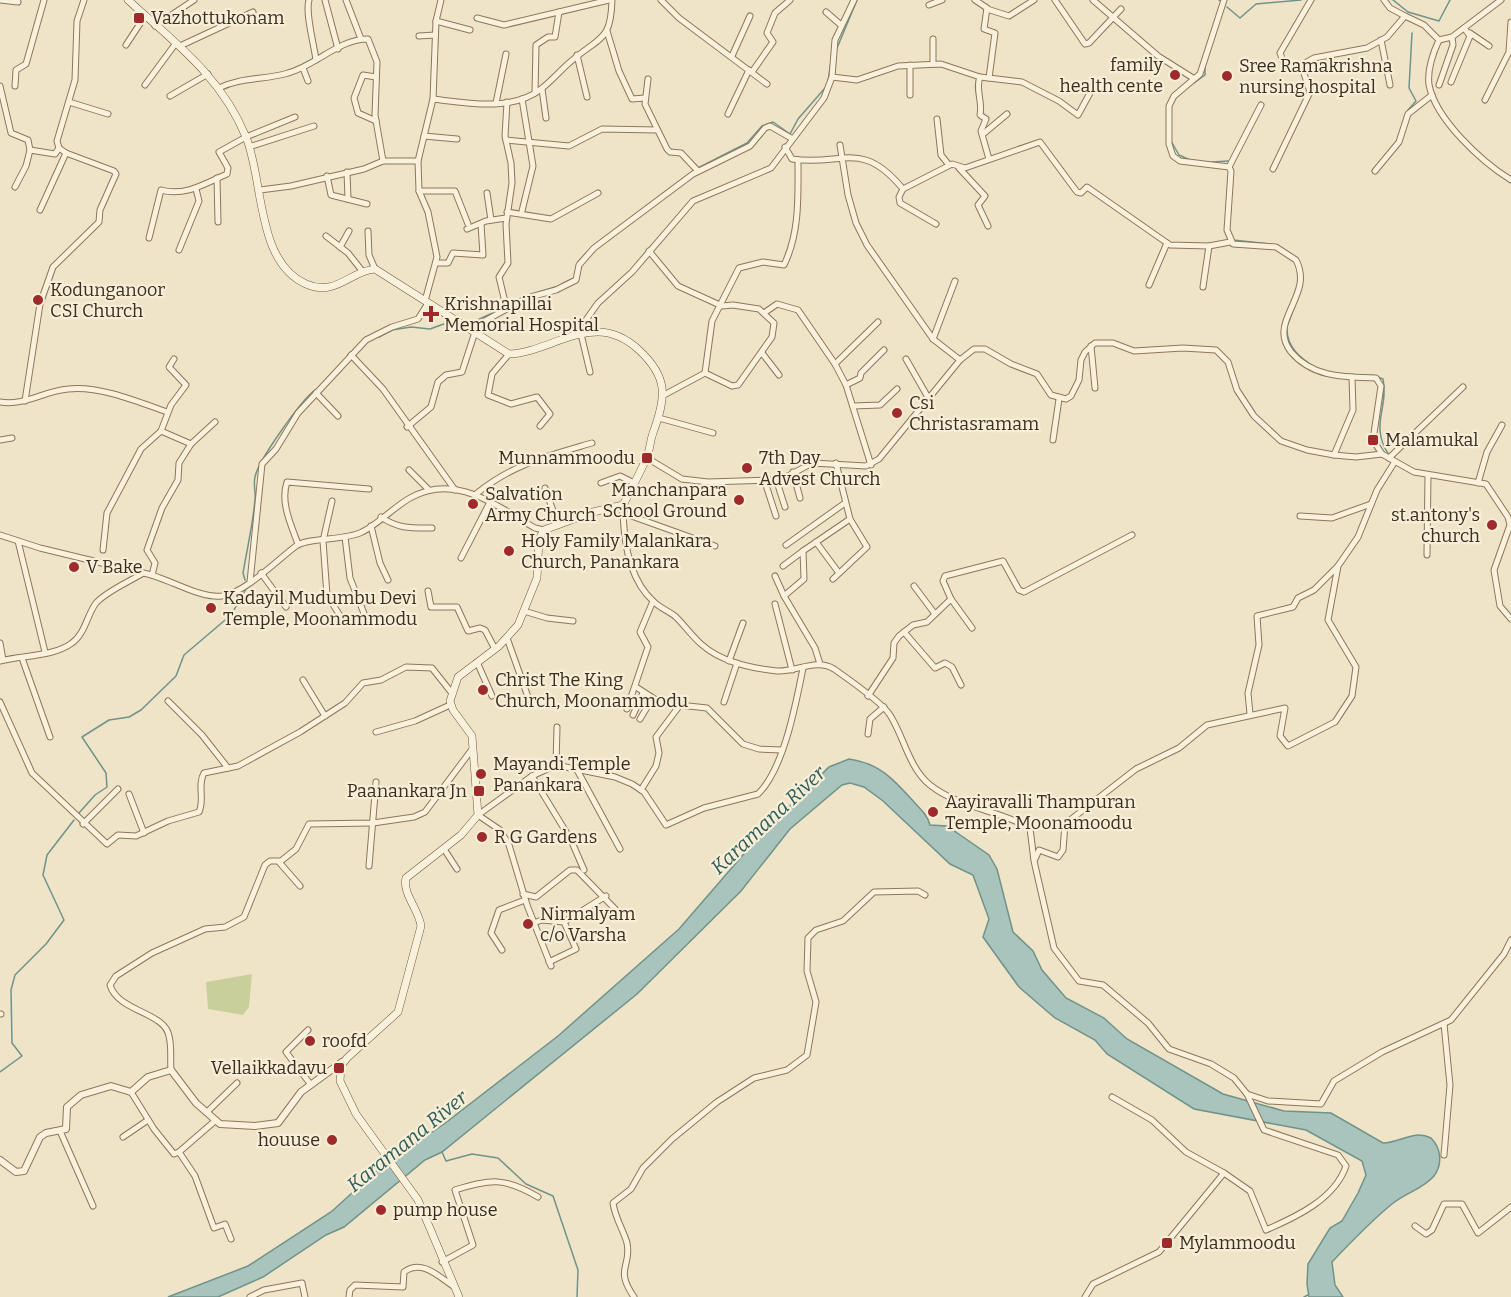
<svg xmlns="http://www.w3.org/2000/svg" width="1511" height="1297" viewBox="0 0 1511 1297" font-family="Bitter,serif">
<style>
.green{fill:#c9cf9b}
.water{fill:#a9c4bc;stroke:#6f938a;stroke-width:1.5}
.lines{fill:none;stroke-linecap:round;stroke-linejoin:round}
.stream{stroke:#6f938a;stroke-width:1.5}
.minor-casing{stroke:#8d765c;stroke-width:7}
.tertiary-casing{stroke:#8d765c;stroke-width:8}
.secondary-casing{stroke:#6f573f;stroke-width:8}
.minor{stroke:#faf1dc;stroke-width:5}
.tertiary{stroke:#faf1dc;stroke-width:6}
.secondary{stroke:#faf1dc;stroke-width:7}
.poi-dot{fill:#9e2a2b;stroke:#f7eed8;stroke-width:2}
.labels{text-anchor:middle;stroke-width:4.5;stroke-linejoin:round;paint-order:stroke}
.poi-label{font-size:18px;fill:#3d2e20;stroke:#f7eed8;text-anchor:start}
.water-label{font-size:20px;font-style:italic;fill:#2f5d5a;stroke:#f7eed8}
</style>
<rect width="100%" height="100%" fill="#f0e4c8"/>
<polygon class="green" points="252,974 249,1007 243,1015 208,1009 206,982"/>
<path class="water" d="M849,759C880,763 895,781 914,802C921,810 927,814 930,825L947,826L989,855L997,869L1013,932L1033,951L1042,970L1066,998L1104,1018L1127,1039L1223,1094L1284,1111L1331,1113L1383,1143C1401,1143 1413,1129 1431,1138C1441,1148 1443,1164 1434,1176C1423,1189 1405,1193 1392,1204C1371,1221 1350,1243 1332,1262L1335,1285L1343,1297H1309L1307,1284L1308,1264L1330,1228L1342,1221L1358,1193L1366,1175L1362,1161L1306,1130L1194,1109L1107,1054L1095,1040L1055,1018L1019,987L983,937L989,919L973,875L950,864L883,801L864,787L850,783L842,785L790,829L741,891L637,994L442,1152L425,1160L344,1227L326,1235L263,1277L218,1297H168L248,1266L331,1212L384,1164L444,1124L558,1036L679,929L755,841L829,767Z"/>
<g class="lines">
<g class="stream">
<polyline points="1219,0 1221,1"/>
<polyline points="1393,0 1408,12 1439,21 1450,0"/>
<polyline points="1227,7 1240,18 1256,4 1301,0"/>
<polyline points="837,48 857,0"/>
<polyline points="828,81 831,62"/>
<polyline points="1194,83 1205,75 1205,64"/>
<polyline points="1408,110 1416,101 1409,88 1412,33"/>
<polyline points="1171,141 1179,155 1190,160"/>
<polyline points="1212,162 1228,161"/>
<polyline points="698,168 747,143 762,126 773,122 790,134 798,119 825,88"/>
<polyline points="1230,218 1231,208"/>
<polyline points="621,225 686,176"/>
<polyline points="1233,240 1270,244"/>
<polyline points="578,262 587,252"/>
<polyline points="562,284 574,278"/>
<polyline points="528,295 555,287"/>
<polyline points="473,322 508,306"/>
<polyline points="1288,324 1302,286"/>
<path d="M1287,329C1287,347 1300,358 1315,367"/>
<polyline points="379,337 392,330 411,327 430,329 452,321"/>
<path d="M1372,375L1383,379C1389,408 1369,426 1389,455"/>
<path d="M245,580L243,573C247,549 253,524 255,500C256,492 253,484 255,477C258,461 301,400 315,390"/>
<polyline points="79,813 95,795 107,787 106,773 82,737 109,720 129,717 141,710 176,676 184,655 231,615 246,589"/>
<polyline points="0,1072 22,1056 12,1043 11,990 15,975 46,944 64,920 43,875 47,855 74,820"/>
<polyline points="442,1152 446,1161 472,1154 498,1158 526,1184 553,1196 578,1270 577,1297"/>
<polyline points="1304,1297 1308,1295"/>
</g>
<defs>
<g id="minor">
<polyline points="0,0 18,2"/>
<path d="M309,0C305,13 314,44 316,60"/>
<polyline points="325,0 338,49"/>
<polyline points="346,0 361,39"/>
<polyline points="661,0 679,18 767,84"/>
<polyline points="975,0 987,8 984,29 995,33 989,78"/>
<polyline points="1055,0 1085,44 1089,43 1121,9"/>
<polyline points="1093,0 1158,56 1193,78"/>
<path d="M1224,0L1200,74L1174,96L1169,106V144L1173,156L1180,161L1229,167L1231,171L1227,230L1233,244L1276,247L1296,260C1308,283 1293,300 1286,321C1282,332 1284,343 1291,352C1313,378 1345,377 1376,378L1381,386L1373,440L1382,454"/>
<polyline points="1311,0 1280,53 1285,66 1298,67 1314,58 1367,48 1387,37 1405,16 1390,8 1384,0"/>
<polyline points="929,5 942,0"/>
<polyline points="987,9 1009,16 1034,0"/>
<polyline points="826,12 841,25"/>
<polyline points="1405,16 1424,25 1439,40 1452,37 1501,0"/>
<polyline points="477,18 504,25 609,0"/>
<polyline points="436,21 470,30"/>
<polyline points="155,26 194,0"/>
<polyline points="607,31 619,71 632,99 645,98"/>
<polyline points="1470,33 1489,46"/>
<polyline points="419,36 435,35"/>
<polyline points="1381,40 1390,85"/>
<path d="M1439,40C1433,53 1427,70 1429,85C1436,120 1482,162 1511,180"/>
<polyline points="126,45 145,16"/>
<polyline points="180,46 253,12"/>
<polyline points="577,55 587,97"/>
<polyline points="732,56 750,16"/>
<polyline points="933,64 933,39"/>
<polyline points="910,65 910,95"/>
<polyline points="303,68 308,81"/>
<polyline points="752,72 773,42 767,33 775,13 790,0"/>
<polyline points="832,77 857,80 898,66 941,64 980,77 1022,82 1059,101 1078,115 1096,82"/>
<path d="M980,77C975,89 983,102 980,115L986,119L981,131L989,159"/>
<polyline points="648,79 645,104 667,149 670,152 681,153 698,171"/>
<polyline points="1451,82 1470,36 1464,28"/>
<polyline points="145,85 176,43"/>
<polyline points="1439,85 1453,45 1452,37"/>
<polyline points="0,86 11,133 28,140 30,150"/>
<polyline points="15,86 16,70 26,64 44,0"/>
<path d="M219,88C241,77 265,80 288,73C315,66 339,39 368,39L377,62L375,115L383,161"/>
<polyline points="542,89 546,118"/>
<polyline points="535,93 536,45 548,37 555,37 559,12"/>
<polyline points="170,96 208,74"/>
<polyline points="433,99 436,21 441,0"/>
<polyline points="522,99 533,166 522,211"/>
<polyline points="1485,100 1509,52 1511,22"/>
<polyline points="69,102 108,114"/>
<polyline points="496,103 506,54"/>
<polyline points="728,114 749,70"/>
<polyline points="937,119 941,155 949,165"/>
<polyline points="376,121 358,113 354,98 363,75 376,77"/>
<polyline points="983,134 1007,114"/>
<polyline points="424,136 457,139"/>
<polyline points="506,140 569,146 602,129 657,130"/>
<polyline points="840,145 848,195 856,223 867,245 933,339 960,360"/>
<polyline points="249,147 314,126"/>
<path d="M785,147L792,159C842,167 861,138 903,189"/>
<polyline points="418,161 419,191 428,212 437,257 425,301"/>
<polyline points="1229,167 1261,105"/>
<polyline points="959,168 985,196 978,205 988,226"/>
<polyline points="1273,169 1310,92 1301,64"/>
<polyline points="1375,171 1399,142 1408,114 1432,95"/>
<polyline points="347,172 348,199"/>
<polyline points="327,176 331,195 367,204"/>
<polyline points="217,178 218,222"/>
<polyline points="15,187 26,166 30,150 55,154 59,148"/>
<path d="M260,190L291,186L364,169L383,161H418L433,99C467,103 512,112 541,89C553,80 563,67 575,58C602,36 611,39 612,0"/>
<polyline points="419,191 455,191 468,224"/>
<polyline points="487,193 491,220"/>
<polyline points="40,210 66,153"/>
<polyline points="507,212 551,219 598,193"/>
<polyline points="936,224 900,203 899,197 903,189 952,164 965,168 1040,142 1077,192 1081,193 1087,187 1170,245 1209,246 1230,242"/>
<polyline points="467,229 486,221 506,218"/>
<polyline points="368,231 369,255 375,269"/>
<polyline points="326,236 348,253 363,272"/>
<path d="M149,238L161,190C185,197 206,183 227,174L228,168L219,152L246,137L295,117"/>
<polyline points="340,247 349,231"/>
<polyline points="179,250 199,201 196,189"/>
<polyline points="649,251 678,286 722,306 733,305 759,309 774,323 772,337 738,385 732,386 705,373 664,395"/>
<polyline points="437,263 448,263 453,253 483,255 481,224"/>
<polyline points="1149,285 1167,243"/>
<polyline points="1203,287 1209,246"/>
<polyline points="505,302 499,277 508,263 506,224 512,183 511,163 505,136 507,102"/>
<polyline points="764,313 777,304 798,310 835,364"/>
<polyline points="470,329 527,298 556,290 576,280 579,265 594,248 693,174 750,146 765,128 770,126 791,138"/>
<polyline points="586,333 586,320 598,303 632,272 693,201 771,168 824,98 832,77 835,40 854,0"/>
<polyline points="581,334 590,372"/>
<polyline points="933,339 955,281"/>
<polyline points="1091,346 1095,388"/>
<polyline points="762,353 779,375"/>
<polyline points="509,354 492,374 488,395 511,404 537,397 550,414 540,426"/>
<polyline points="351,355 383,389 455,490"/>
<polyline points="174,359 169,367 186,385 171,405 161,431 191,444"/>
<polyline points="906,359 929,399"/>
<path d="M705,373L712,321L739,268L763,262L784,265C800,232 798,196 798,160"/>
<polyline points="846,385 860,378 861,373 884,350"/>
<polyline points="316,393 338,416"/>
<polyline points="25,401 40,304 53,267 99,222 100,210 116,174 114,171 66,153 59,148 57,141 75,80 77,21 84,0"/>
<path d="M0,402C25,406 44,391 68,389C98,385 139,402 167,412"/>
<polyline points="853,406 880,405 897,389"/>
<polyline points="659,418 713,433"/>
<polyline points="407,427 431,407 438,382 446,375 462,372 475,332"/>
<polyline points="0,440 12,438"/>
<polyline points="1053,440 1059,399"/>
<polyline points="1334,455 1353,410 1352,377"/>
<polyline points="647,458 682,479 708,482 771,480 788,476 812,463 866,466 879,459 960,360 974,349 985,349 1011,364 1037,374 1051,395 1066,399 1071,396 1079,380 1081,360 1085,352 1095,343 1113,343 1134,351 1183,348 1216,350 1228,362 1237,390 1254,416 1281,441 1307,450 1334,455 1356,457 1382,454 1414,472 1486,484 1508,517 1510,525 1494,570 1500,606 1511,619"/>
<polyline points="1389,458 1463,387"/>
<polyline points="871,465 846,385 835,364 878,322"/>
<polyline points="409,470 429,490"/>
<polyline points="793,472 800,498"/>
<polyline points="764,479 776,516"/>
<polyline points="776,479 785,507"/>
<polyline points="601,483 620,476 634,483"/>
<polyline points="1478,483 1487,452 1502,425"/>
<polyline points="545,488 558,525"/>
<path d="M476,494C513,464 547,456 592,443"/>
<polyline points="332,501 323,541 327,595 344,622"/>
<path d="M623,505C623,537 628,579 654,602C660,608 669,611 676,617C685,626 692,636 701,644C721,662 750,668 777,671C796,672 817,658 834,669C848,679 882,702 890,715C904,737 909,768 930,785C959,808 999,810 1030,828L1034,861L1054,948L1079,981L1103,985L1148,1023L1169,1049L1211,1064L1234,1078L1247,1094L1264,1130L1338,1155L1346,1166C1335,1199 1296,1217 1266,1230L1250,1191L1224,1173L1159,1252L1093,1284L1085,1297"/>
<polyline points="623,513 715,546"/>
<polyline points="1300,516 1332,518 1371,504"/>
<path d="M381,517C398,529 412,528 432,528"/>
<polyline points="371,526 380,563 388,580"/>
<polyline points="0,535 40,548 143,573"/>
<polyline points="345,537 350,578 367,621"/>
<polyline points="18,541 45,652"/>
<polyline points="816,542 839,573"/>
<path d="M298,544C291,525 280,502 287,482L369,489"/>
<polyline points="786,545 845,503"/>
<polyline points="103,550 107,513 141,449 161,431"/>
<polyline points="1427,555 1428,475"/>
<polyline points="461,558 490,502"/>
<polyline points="783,566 803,551"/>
<polyline points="261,573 286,607"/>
<polyline points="152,575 155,563 147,550 162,508 178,480 179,463 191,444 215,422"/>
<polyline points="775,576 784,596"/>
<polyline points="833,579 867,547 850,519 836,463"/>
<polyline points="250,582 262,464 276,449 298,413 366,340 392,327 418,319 428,303"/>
<polyline points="914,586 935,614"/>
<polyline points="428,591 431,607 457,607 468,631 480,628 485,630 495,649"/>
<polyline points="951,599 943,581 945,576 1003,561 1019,590 1024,592 1132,535"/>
<polyline points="775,604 792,670"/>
<polyline points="524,611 547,618 573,621"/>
<polyline points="904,632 935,668 945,663 952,667 961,685"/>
<polyline points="507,638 528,697"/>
<polyline points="0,643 3,660"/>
<polyline points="22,658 50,737"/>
<path d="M0,661C23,655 53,657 72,643C85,634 87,615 96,603C107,591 129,582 143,573C167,577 199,599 222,596C245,593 276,561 296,546C308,537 345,541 362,532C377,525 394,507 410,498C456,472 496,506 535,528L544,530"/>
<polyline points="729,661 743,623"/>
<polyline points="477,662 492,696"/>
<polyline points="820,664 815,648 784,596 804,579 803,551 850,519"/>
<polyline points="303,680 325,716"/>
<polyline points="636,687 661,703 707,708 743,744 759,749 782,750"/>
<polyline points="868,696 893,658 894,643 899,636 913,625 927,622 951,599 972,628"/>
<polyline points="168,701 202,735 228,768"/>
<path d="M0,702L32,773L107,844L118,835L136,836L168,821L199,812C205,800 197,785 204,773L238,766L300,732L345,703L363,683L381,680L406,667L432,668L451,692"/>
<polyline points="724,702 737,663"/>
<polyline points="627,709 648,647 640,632 653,601"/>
<polyline points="1250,714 1248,693 1259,645 1257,616 1293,607 1298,598 1314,590 1337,567"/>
<polyline points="633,715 643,693"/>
<polyline points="640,719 652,699"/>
<polyline points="376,732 415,721 450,705"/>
<polyline points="868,734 870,719 884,707"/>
<polyline points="556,765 557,727"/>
<polyline points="576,768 620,849"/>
<polyline points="532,776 571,840 584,870"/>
<polyline points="641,790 656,766 659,753 656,737 680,705"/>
<polyline points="129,794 144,833"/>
<polyline points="83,824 118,789"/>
<polyline points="444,849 457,869"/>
<polyline points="1035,859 1039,850 1058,857 1063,850 1065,824 1136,769 1179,748 1207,725 1285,708 1280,736 1288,746 1335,722 1352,696 1356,667 1328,620 1338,566 1358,537 1377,490 1394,463"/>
<polyline points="279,862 300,886"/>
<polyline points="369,866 376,782"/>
<polyline points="523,894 536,897 570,870 577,870 616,910"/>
<polyline points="533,923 542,920 564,922 606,896"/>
<polyline points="502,950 491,933 499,910 525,900"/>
<polyline points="549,962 576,949 564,922"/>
<path d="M551,966L527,905L509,845L500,830L478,815L532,776L556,765L615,777L632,784L644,792L666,825L704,808L758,794C784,769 796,703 803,668"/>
<polyline points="0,1014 1,1014"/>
<polyline points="1444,1024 1450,1085 1444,1155"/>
<polyline points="308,1030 286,1052 311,1085"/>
<path d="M171,1070C170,1059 172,1047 169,1036C165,1012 118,1012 110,985L116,976L152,953L205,929L225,927L244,917L265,865L270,861H281L296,849L309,824L373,823L414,817L425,812L473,748"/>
<polyline points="131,1092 154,1129 174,1154 179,1152 216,1120"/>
<polyline points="1247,1094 1268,1101 1321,1104 1334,1081 1382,1052 1451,1020 1504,954 1511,940"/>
<polyline points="1112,1097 1152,1120 1186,1152 1224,1173"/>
<polyline points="207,1112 237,1083"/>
<polyline points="60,1131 93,1206"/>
<polyline points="123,1137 148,1120"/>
<polyline points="179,1152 195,1176 214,1228 225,1224 231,1239"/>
<polyline points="1415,1226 1426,1234 1432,1230 1444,1204 1462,1204 1478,1233 1511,1207"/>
<path d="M442,1262L473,1245L455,1190C490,1179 505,1177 538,1197"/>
<polyline points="250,1297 264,1290 302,1283 305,1297"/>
<path d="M349,1297L350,1290L355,1285L403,1287L404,1272C422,1259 438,1276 453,1286"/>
<path d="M634,1297C614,1268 632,1267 627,1243C623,1229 615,1218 613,1203L631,1189L643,1168L672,1139L717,1102L754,1078L787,1070L807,1055L816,1002L807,971L808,938L816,930L843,921L874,892L918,891L925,895"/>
</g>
<polyline id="tertiary" points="0,1160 16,1172 24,1171 40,1137 46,1133 66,1129 67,1107 81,1095 111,1086 131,1092 148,1077 171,1070 196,1103 220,1124 255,1126 278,1123 301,1092 342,1062"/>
<path id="secondary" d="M128,0C175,43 221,76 246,137C264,181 256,262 306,284C336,297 350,271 375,269L509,354C539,353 567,332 598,332C614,332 627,339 639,350C669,378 666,397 653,433C650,441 650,451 646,459C639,475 631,490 623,505L593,512L544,530L539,539L537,578L518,625L499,646L458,677L450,701L453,710L472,736L478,815L461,835L406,878C402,893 419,910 421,926L398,1012L347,1058L341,1066L340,1081L356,1114L418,1200L459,1297"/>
</defs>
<use href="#minor" class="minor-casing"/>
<use href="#tertiary" class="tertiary-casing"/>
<use href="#secondary" class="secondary-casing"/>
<use href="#minor" class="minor"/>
<use href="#tertiary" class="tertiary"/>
<use href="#secondary" class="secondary"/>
</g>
<g class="poi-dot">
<rect x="133" y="12" width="12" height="12" rx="3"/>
<circle cx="1175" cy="75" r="6"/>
<circle cx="1227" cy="76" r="6"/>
<circle cx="38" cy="300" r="6"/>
<path d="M428 305h6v6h6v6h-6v6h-6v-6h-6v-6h6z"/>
<circle cx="897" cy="413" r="6"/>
<rect x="1367" y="434" width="12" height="12" rx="3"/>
<rect x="641" y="452" width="12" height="12" rx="3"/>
<circle cx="747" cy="468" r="6"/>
<circle cx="739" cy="500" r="6"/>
<circle cx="473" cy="504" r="6"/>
<circle cx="1492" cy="525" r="6"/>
<circle cx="509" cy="551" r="6"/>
<circle cx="74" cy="567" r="6"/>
<circle cx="211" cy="608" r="6"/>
<circle cx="483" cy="690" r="6"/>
<circle cx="481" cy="774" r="6"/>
<rect x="473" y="785" width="12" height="12" rx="3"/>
<circle cx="933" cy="812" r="6"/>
<circle cx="482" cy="837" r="6"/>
<circle cx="528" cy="924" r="6"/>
<circle cx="310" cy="1041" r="6"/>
<rect x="333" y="1062" width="12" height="12" rx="3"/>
<circle cx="332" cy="1140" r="6"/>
<circle cx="381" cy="1210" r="6"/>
<rect x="1161" y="1237" width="12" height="12" rx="3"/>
</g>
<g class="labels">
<g class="poi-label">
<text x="151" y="24">Vazhottukonam</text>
<text x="1163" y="71" text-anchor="end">family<tspan x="1163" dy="21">health cente</tspan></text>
<text x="1239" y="72">Sree Ramakrishna<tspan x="1239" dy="21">nursing hospital</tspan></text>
<text x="50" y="296">Kodunganoor<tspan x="50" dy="21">CSI Church</tspan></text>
<text x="444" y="310">Krishnapillai<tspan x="444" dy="21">Memorial Hospital</tspan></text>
<text x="909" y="409">Csi<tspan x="909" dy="21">Christasramam</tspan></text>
<text x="1385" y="446">Malamukal</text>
<text x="635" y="464" text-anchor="end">Munnammoodu</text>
<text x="759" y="464">7th Day<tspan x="759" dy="21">Advest Church</tspan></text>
<text x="727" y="496" text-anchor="end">Manchanpara<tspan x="727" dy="21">School Ground</tspan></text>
<text x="485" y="500">Salvation<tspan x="485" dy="21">Army Church</tspan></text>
<text x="1480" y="521" text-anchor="end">st.antony's<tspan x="1480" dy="21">church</tspan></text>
<text x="521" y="547">Holy Family Malankara<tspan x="521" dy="21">Church, Panankara</tspan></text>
<text x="86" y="573">V Bake</text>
<text x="223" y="604">Kadayil Mudumbu Devi<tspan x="223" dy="21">Temple, Moonammodu</tspan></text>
<text x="495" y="686">Christ The King<tspan x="495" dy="21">Church, Moonammodu</tspan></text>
<text x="493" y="770">Mayandi Temple<tspan x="493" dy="21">Panankara</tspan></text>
<text x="467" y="797" text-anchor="end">Paanankara Jn</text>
<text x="945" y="808">Aayiravalli Thampuran<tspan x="945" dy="21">Temple, Moonamoodu</tspan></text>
<text x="494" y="843">R G Gardens</text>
<text x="540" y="920">Nirmalyam<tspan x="540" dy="21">c/o Varsha</tspan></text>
<text x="322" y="1047">roofd</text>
<text x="327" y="1074" text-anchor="end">Vellaikkadavu</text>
<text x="320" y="1146" text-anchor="end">houuse</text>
<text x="393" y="1216">pump house</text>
<text x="1179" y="1249">Mylammoodu</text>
</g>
<g class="water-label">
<text transform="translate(768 820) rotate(-43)" y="7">Karamana River</text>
<text transform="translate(407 1141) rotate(-39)" y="7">Karamana River</text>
</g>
</g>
</svg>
